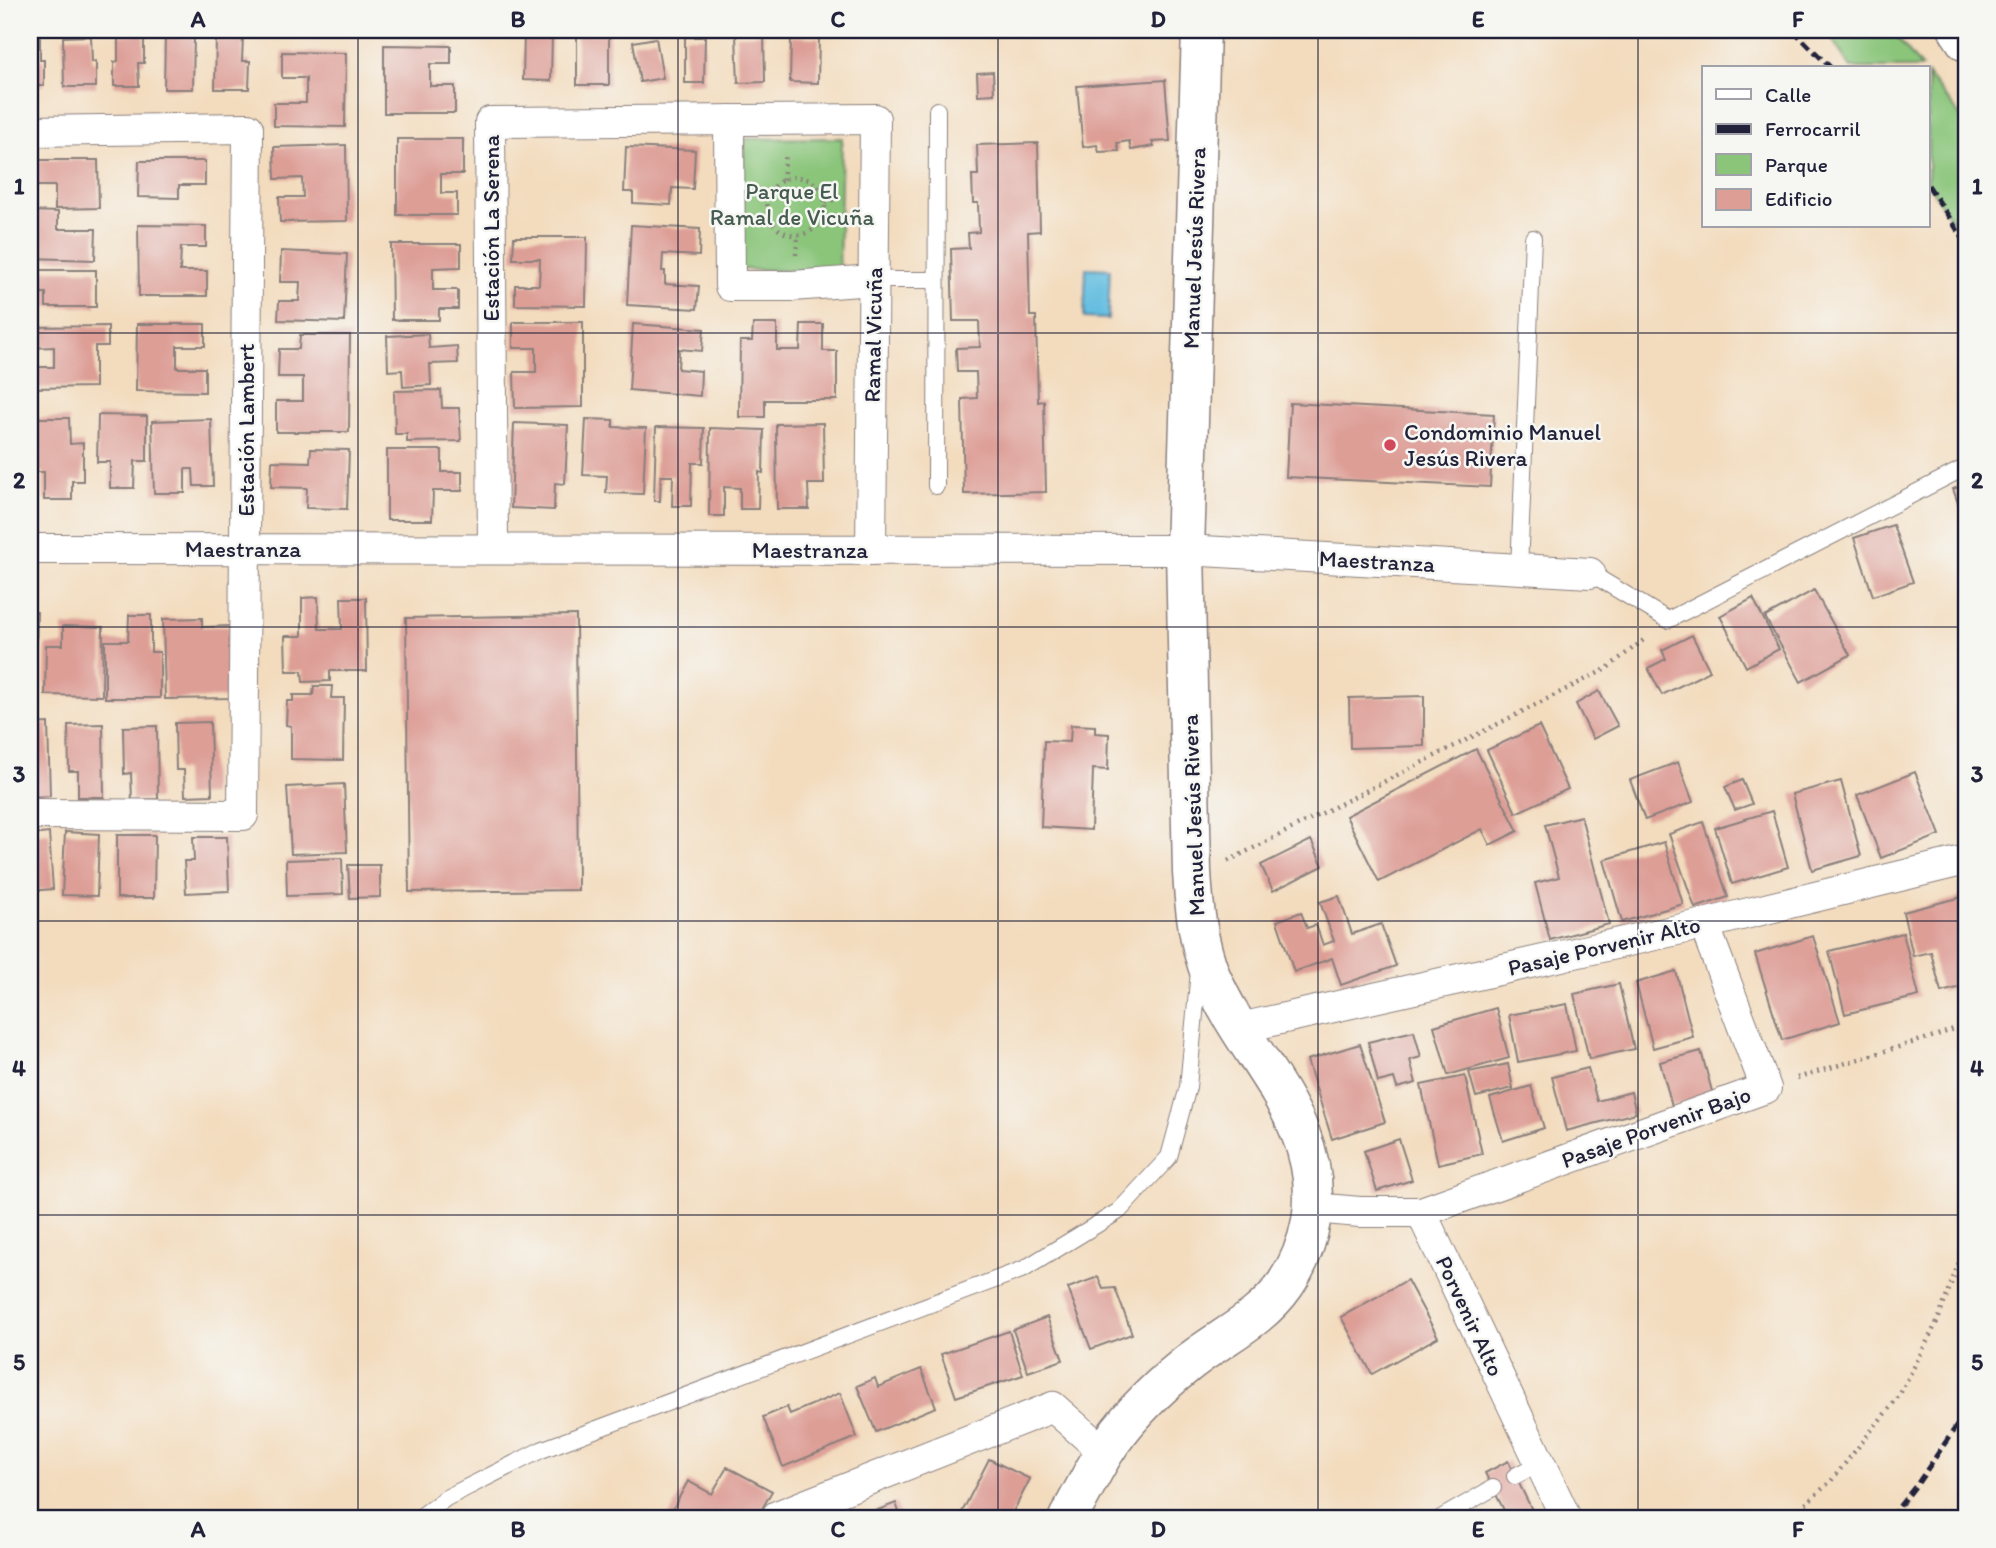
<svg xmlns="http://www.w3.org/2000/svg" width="1996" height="1548" viewBox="0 0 1996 1548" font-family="Itim,sans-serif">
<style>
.green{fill:#8ac57a;stroke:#56745a;stroke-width:2}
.water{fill:#63bde0;stroke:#42708e;stroke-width:2}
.building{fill:#dd9e96}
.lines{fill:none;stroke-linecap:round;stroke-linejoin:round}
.service-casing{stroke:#8a7f7c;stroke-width:18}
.minor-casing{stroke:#8a7f7c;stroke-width:32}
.secondary-casing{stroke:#8a7f7c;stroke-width:41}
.primary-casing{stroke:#8a7f7c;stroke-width:41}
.path{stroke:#8a7f7c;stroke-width:4.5;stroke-dasharray:2 5;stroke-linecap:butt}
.service{stroke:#fff;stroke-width:16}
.minor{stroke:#fff;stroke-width:30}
.secondary{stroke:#fff;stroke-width:38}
.primary{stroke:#fff;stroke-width:38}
.rail{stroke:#22223b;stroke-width:5;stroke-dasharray:10 5;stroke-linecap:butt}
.grid{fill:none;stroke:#22223b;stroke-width:2;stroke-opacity:0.55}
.poi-dot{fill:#d1495b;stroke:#f6f6f2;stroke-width:2.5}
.labels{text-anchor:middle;stroke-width:5;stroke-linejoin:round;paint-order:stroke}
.park-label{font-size:23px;fill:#465b51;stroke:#f6f6f2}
.street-label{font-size:23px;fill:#22223b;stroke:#f6f6f2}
.poi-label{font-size:23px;fill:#22223b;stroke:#f6f6f2;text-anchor:start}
.neatline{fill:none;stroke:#22223b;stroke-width:2.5}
.grid-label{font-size:23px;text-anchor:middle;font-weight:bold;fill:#22223b}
</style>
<rect width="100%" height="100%" fill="#f6f6f2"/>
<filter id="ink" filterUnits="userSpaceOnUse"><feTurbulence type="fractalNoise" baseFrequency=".0143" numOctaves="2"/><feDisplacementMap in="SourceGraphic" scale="14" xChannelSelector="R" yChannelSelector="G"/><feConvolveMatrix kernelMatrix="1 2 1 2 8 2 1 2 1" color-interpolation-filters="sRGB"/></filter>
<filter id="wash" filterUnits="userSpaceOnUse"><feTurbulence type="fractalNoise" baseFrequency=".00686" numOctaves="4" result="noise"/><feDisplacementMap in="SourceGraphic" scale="28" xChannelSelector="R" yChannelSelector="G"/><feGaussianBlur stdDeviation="1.57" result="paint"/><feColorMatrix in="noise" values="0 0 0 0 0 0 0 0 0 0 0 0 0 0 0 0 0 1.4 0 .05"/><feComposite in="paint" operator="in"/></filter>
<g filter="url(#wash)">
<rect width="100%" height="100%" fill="#f3dcbe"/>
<g class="green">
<polygon points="1826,30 1891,30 1922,68 1851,68"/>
<polygon points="1928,75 1966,123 1966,243 1928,184"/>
<polygon points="842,138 839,273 740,269 744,139"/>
</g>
<polygon class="water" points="1086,268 1110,269 1108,319 1084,318"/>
<g id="blocks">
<g class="building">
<polygon points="524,32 552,33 551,81 523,80"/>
<polygon points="144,34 144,63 138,63 139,86 114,86 114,62 118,61 118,35"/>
<rect x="577" y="34" width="32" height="51"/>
<polygon points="764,34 765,82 738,83 736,35"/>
<polygon points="91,36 92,62 96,61 96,87 64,87 63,37"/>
<polygon points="165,36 194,36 193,89 164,89"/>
<polygon points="791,36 819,38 818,83 790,82"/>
<polygon points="30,37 40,37 40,60 44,60 44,86 30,86"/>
<polygon points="216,37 243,37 242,61 250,61 249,89 215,89"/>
<polygon points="685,37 705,37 704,83 685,83"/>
<polygon points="656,38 663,78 640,82 633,42"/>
<polygon points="384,45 451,46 451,64 430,64 430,86 455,86 455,113 384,113"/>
<polygon points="282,52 346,53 345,127 274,126 274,103 306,103 306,78 282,78"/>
<polygon points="993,72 994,94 978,95 977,73"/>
<polygon points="1165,80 1170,141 1152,142 1154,146 1131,150 1129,141 1117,143 1119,151 1099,152 1097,145 1083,147 1077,86"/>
<polygon points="397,139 463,139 463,174 441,174 441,193 457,193 457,215 397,215"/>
<polygon points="1038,143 1040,231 1028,232 1030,316 1036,316 1038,402 1044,401 1046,492 964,494 962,399 977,398 976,372 957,372 956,348 980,347 979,321 953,321 951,249 969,248 968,233 979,232 978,203 973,203 972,175 978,175 977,145"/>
<polygon points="346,145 347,221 280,222 279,197 303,197 302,178 275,179 274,147"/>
<polygon points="626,147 695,150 693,189 672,188 671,205 633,203 633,192 624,192"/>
<polygon points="30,160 98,160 99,208 55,209 55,186 30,186"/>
<polygon points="139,161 205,161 205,185 179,185 179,198 138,197"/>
<polygon points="30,211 58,212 58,229 96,229 95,260 30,258"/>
<polygon points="138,225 206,226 206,247 181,247 180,271 207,271 207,296 139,296"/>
<polygon points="631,225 700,229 699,256 663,254 662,271 665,271 665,284 699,286 697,309 627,305"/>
<polygon points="514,237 587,237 586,306 515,305 515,285 539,285 540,259 513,259"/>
<polygon points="391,244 461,244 461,267 433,268 433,290 458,290 458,309 439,309 439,320 392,320"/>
<polygon points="281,251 347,254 344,322 278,320 279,301 299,301 300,282 280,282"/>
<polygon points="30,270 96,270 96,307 46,307 46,293 30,293"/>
<polygon points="513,322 583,322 583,407 515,408 514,372 536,372 536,348 513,348"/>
<polygon points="137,324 205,324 205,346 177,346 177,368 205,368 205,392 136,391"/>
<polygon points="633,324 704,329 702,351 679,349 678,369 701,371 700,396 629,390"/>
<polygon points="753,324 777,324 777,350 800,350 801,324 823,324 823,351 837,351 837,400 765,400 765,417 739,417 740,341 752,341"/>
<polygon points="108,326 108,346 95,346 95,387 30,388 30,367 54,367 54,347 30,348 30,327"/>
<polygon points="428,334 429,348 457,346 458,363 430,364 431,385 403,387 402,370 388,371 387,336"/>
<polygon points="300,335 350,335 349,432 276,432 276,401 303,401 303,377 278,377 279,349 299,349"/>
<polygon points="441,390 442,408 459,408 461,441 407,442 407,434 395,434 394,391"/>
<polygon points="1290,403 1494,414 1490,487 1286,477"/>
<polygon points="98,415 147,416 147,461 135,461 134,488 110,488 110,462 97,462"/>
<polygon points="30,418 69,418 70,444 83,443 83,481 72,481 72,500 44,500 44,472 30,472"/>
<polygon points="211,419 213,486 194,486 193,469 185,469 185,493 154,493 152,421"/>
<polygon points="586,419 613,420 613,427 646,428 643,494 606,493 607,476 583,475"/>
<polygon points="514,423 568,425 565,484 555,483 554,510 511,508"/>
<polygon points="823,423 824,484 808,484 809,509 777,509 776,424"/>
<polygon points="656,427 704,428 703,463 692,463 691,506 672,506 673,476 661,476 660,501 654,501"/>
<polygon points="710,428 764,430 763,473 759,472 758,509 740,509 740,488 724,487 724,516 709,516"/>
<polygon points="311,449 349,450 347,509 306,508 307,488 271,487 272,461 310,462"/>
<polygon points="387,450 442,450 442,472 462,472 462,491 433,491 432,520 387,520"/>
<polygon points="1966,484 1966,525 1953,489"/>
<polygon points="1893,525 1913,582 1873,596 1854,538"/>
<polygon points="1814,590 1850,655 1801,682 1765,617"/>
<polygon points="318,597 319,629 342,629 341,598 366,598 367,671 330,671 330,681 303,682 302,671 286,671 285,636 302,636 302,598"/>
<polygon points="1753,598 1779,649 1746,667 1720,616"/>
<polygon points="30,612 37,612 35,694 30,694"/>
<polygon points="129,615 151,615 151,652 160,652 160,698 105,698 105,641 128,641"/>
<polygon points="576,615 578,890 409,892 406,618"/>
<polygon points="202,618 202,627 230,626 231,698 165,699 163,619"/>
<polygon points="63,626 103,627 102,696 45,695 46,645 63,645"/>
<polygon points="1692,635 1710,671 1662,695 1648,668 1666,659 1662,650"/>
<polygon points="314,686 332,686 331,698 344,698 343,760 291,759 291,726 286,725 287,701 293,701 293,695 313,695"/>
<polygon points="1599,691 1618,726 1593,739 1576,704"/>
<polygon points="1424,696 1424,746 1350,748 1349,698"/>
<polygon points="210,722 212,795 185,796 184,770 176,770 175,723"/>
<polygon points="48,723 50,796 30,797 30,724"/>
<polygon points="103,724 104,797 78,797 78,771 69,771 68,725"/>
<polygon points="1071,725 1095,726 1095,733 1109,734 1108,770 1093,769 1091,830 1041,827 1044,741 1070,742"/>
<polygon points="157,726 158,799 132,800 131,773 124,774 123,727"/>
<polygon points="1539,726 1568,789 1516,813 1487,750"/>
<polygon points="1476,749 1518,831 1490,845 1482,829 1379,882 1346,816"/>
<polygon points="1678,762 1693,802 1645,820 1630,780"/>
<polygon points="1915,772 1940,835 1881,858 1857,795"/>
<polygon points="1742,780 1752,804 1735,810 1725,787"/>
<polygon points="1841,781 1861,856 1812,870 1792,794"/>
<polygon points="344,784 347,852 291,854 287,787"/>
<polygon points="1772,811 1788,867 1732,884 1715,828"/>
<polygon points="1581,816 1609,924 1550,940 1535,883 1559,877 1545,825"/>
<polygon points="1703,822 1728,897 1695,908 1669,834"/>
<polygon points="65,832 99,834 97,896 62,895"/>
<polygon points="49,833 53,889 30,891 30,835"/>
<polygon points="117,835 155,835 154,898 117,898"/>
<polygon points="193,837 227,837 229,891 186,893 184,861 194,861"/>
<polygon points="1311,840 1323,866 1273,891 1261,865"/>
<polygon points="1664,842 1683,904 1622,922 1604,860"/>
<polygon points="342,858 343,894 287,896 286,860"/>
<polygon points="348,865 380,865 380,897 350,898"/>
<polygon points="1339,896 1352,934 1381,924 1396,966 1341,985 1332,958 1294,972 1277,921 1301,912 1307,928 1316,925 1323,945 1334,941 1320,902"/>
<polygon points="1966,896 1966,986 1941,992 1931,952 1913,956 1903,912"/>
<polygon points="1903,933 1919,996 1845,1014 1829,951"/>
<polygon points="1813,936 1840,1022 1782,1040 1755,954"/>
<polygon points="1676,971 1693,1037 1653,1048 1636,983"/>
<polygon points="1619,984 1634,1049 1589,1059 1574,994"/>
<polygon points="1567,1004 1576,1051 1518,1062 1509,1015"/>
<polygon points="1496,1008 1509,1058 1448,1075 1434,1026"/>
<polygon points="1414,1031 1421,1057 1410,1060 1416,1083 1397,1088 1394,1078 1378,1082 1368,1042"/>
<polygon points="1360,1044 1385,1122 1332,1139 1307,1060"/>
<polygon points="1701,1051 1713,1095 1672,1106 1660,1062"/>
<polygon points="1508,1064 1513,1088 1476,1097 1469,1072"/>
<polygon points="1588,1068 1597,1101 1631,1092 1636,1113 1566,1131 1552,1077"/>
<polygon points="1465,1076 1482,1154 1438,1164 1421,1085"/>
<polygon points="1531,1086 1544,1128 1503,1141 1490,1098"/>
<polygon points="1399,1139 1412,1180 1377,1191 1364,1151"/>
<polygon points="1098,1277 1103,1289 1115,1288 1132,1334 1091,1349 1068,1288"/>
<polygon points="1407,1280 1438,1337 1372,1374 1341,1317"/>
<polygon points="1047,1317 1063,1360 1028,1372 1013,1330"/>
<polygon points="1009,1331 1023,1375 956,1397 941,1354"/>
<polygon points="921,1369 936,1407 876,1432 857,1386 875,1378 878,1387"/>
<polygon points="840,1393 857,1437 783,1467 763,1417 787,1407 790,1414"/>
<polygon points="989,1459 1030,1479 1010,1518 959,1518"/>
<polygon points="1508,1461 1536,1518 1508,1518 1485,1473"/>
<polygon points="727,1467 772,1491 757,1518 668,1518 688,1481 712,1494"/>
<polygon points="896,1503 901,1518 857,1518"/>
</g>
</g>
</g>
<g filter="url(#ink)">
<use href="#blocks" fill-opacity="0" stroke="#8a7f7c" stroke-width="2"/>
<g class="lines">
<defs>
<g id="service">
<polyline points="873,280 936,280"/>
<polyline points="936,486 937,110"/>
<polyline points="1519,569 1533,238"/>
<polyline points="1590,573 1668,620 1966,467"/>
<polyline points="1515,1476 1540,1463"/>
<polyline points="419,1518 446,1498 541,1450 1024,1269 1119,1211 1169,1157 1188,1087 1199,971"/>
<polyline points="1441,1518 1493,1488"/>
</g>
<g id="minor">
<polyline points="729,120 730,286 792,286 873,280"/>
<polyline points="30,131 248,128 243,815 30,814"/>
<polyline points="30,549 1185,550 1590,573"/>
<polyline points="493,549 490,122 875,119 871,550"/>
<polyline points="1240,1028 1704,924 1966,860"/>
<polyline points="1313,1208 1360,1212 1421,1212 1566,1518"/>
<polyline points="1421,1212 1766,1088 1704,924"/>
<polyline points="776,1518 777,1516 1053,1407 1104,1452"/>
</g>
<path id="secondary" d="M1068,1518C1080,1497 1091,1474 1104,1453C1125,1419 1156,1389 1187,1364C1220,1337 1260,1321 1285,1285C1298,1266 1307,1243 1311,1221C1327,1122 1246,1060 1211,976C1198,943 1194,908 1192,872L1185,550L1201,30"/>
<polyline id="primary" points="1958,30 1966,42"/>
</defs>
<use href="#service" class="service-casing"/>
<use href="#minor" class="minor-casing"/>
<use href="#secondary" class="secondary-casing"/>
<use href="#primary" class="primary-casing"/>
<g class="path">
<circle cx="796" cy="206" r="29"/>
<polyline points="783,180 786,153"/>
<polyline points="825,203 841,197"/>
<polyline points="796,255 798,235"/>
<polyline points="1228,861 1606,669 1646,638"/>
<polyline points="1797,1078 1941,1034 1966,1024"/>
<polyline points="1790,1518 1831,1481 1899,1396 1938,1320 1966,1243"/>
</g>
<use href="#service" class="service"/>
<use href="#minor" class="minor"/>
<use href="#secondary" class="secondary"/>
<use href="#primary" class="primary"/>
<g class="rail">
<polyline points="1793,30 1831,68"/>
<polyline points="1928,185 1966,243"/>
<polyline points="1890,1518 1918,1483 1966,1412"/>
</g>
</g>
</g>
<path class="grid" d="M358,30V1518M678,30V1518M998,30V1518M1318,30V1518M1638,30V1518M30,333H1966M30,627H1966M30,921H1966M30,1215H1966"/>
<circle class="poi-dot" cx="1390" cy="445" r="7"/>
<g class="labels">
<g class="park-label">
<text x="792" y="199">Parque El<tspan x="792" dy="26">Ramal de Vicuña</tspan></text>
</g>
<g class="street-label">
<text transform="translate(491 228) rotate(-90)" y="8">Estación La Serena</text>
<text transform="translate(1194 248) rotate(-88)" y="8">Manuel Jesús Rivera</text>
<text transform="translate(873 335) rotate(-89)" y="8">Ramal Vicuña</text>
<text transform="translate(246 430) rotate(-90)" y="8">Estación Lambert</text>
<text x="243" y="557">Maestranza</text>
<text x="810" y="558">Maestranza</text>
<text transform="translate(1377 561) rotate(3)" y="8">Maestranza</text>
<text transform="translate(1193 815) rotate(-92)" y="8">Manuel Jesús Rivera</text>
<text transform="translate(1604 946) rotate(-13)" y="8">Pasaje Porvenir Alto</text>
<text transform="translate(1656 1127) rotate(-20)" y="8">Pasaje Porvenir Bajo</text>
<text transform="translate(1470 1316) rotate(65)" y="8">Porvenir Alto</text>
</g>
<g class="poi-label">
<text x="1404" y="440">Condominio Manuel<tspan x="1404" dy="26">Jesús Rivera</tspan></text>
</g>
</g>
<rect width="1996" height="1548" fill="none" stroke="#f6f6f2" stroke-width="77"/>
<rect x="1702" y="66" width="228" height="161" fill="#f6f6f2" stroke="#a1a1a9" stroke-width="2"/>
<rect x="1716" y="89" width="35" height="10" fill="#ffffff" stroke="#a1a1a9" stroke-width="2"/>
<text x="1765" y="102" font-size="21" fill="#22223b">Calle</text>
<rect x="1716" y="124" width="35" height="10" fill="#22223b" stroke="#a1a1a9" stroke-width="2"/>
<text x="1765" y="136" font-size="21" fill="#22223b">Ferrocarril</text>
<rect x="1716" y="154" width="35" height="21" fill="#8ac57a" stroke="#a1a1a9" stroke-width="2"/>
<text x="1765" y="172" font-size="21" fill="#22223b">Parque</text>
<rect x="1716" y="189" width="35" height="21" fill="#dd9e96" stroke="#a1a1a9" stroke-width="2"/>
<text x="1765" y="206" font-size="21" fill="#22223b">Edificio</text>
<rect x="38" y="38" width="1920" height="1472" class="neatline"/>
<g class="grid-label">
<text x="198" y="27">A</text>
<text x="518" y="27">B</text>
<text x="838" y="27">C</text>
<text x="1158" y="27">D</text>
<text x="1478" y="27">E</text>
<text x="1798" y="27">F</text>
<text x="19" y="194">1</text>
<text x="1977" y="194">1</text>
<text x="19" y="488">2</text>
<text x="1977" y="488">2</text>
<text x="19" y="782">3</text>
<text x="1977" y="782">3</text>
<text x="19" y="1076">4</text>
<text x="1977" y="1076">4</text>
<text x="19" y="1370">5</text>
<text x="1977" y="1370">5</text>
<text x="198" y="1537">A</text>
<text x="518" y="1537">B</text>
<text x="838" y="1537">C</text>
<text x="1158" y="1537">D</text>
<text x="1478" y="1537">E</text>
<text x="1798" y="1537">F</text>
</g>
</svg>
